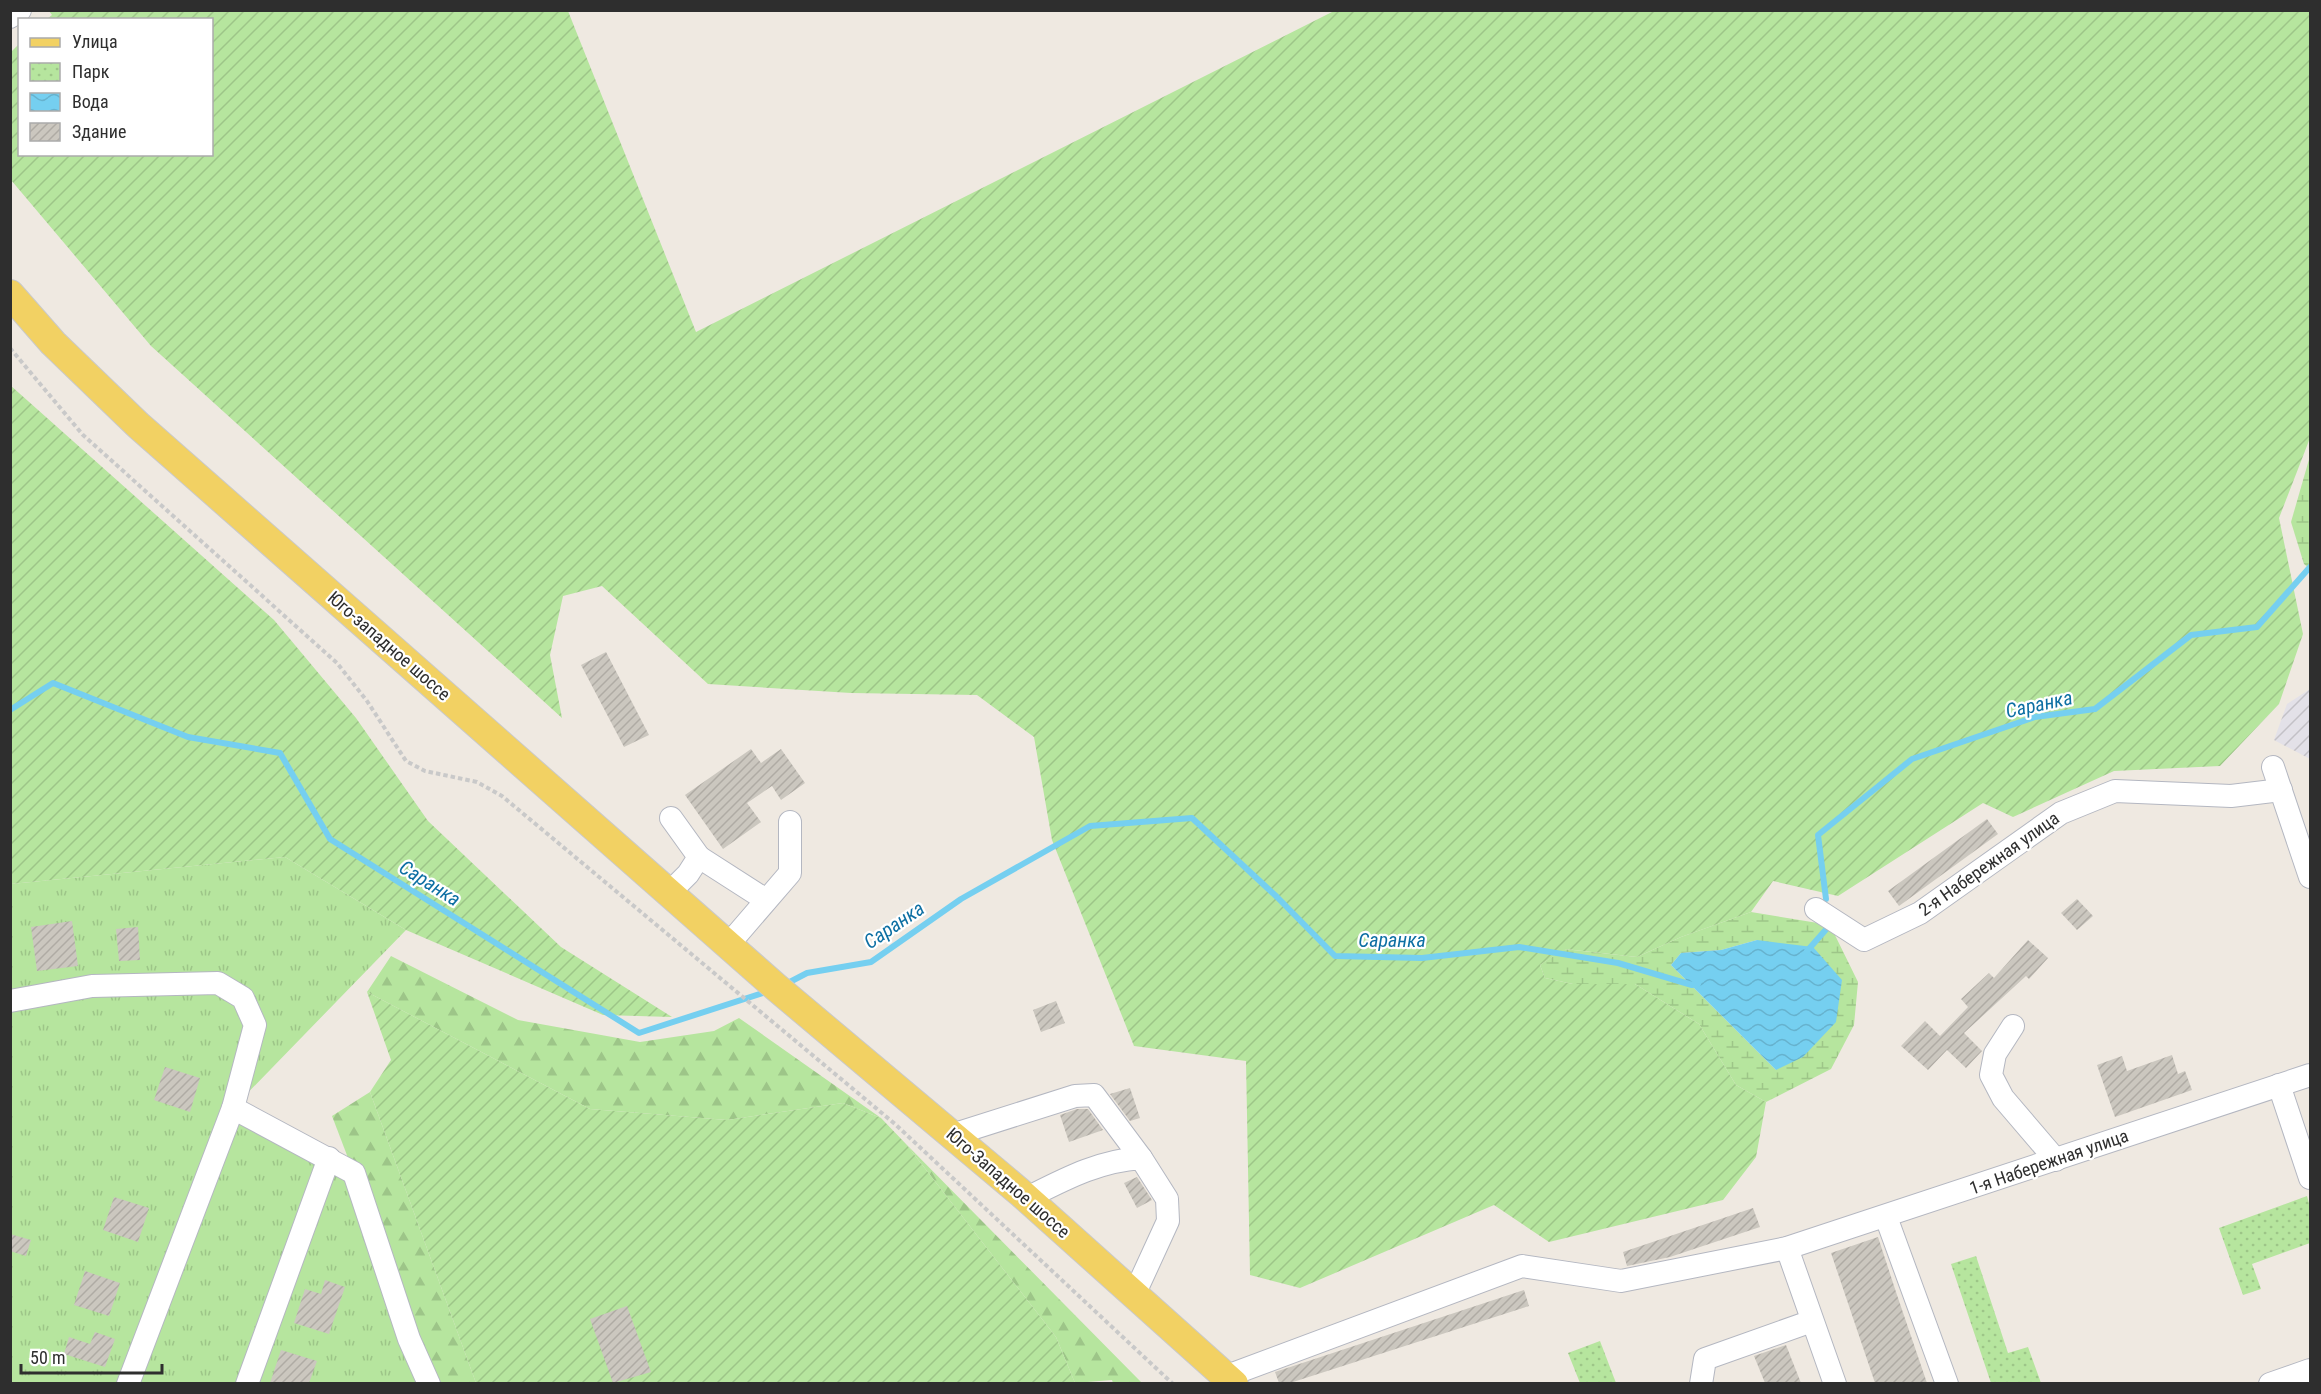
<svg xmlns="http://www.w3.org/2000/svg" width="2321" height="1394" viewBox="0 0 2321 1394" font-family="'Roboto Condensed',sans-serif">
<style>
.industrial{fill:url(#industrial-furrows)}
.grass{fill:url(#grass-tufts)}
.forest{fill:url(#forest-firs)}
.wetland{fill:url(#wetland-marsh);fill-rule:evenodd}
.park{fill:url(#park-dots)}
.garden{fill:url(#garden-furrows)}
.water{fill:url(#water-waves)}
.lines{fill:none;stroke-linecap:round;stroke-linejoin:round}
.stream{stroke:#75cff0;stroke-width:6}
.building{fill:url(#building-hatch)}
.minor-casing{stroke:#b4b7c1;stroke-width:24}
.major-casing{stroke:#c9c9c9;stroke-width:30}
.path{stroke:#c9c9c9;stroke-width:4;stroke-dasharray:4.5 3;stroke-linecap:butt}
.minor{stroke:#fff;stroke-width:22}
.major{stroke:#f2d163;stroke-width:28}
.labels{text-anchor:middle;stroke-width:4.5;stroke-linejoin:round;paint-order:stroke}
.street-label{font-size:18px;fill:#2e2e2e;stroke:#fff}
.water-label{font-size:20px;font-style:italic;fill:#0d6fa3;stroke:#fff}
</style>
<defs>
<pattern id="industrial-furrows" width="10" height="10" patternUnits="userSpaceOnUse" patternTransform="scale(1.5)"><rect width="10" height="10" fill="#e3e1e8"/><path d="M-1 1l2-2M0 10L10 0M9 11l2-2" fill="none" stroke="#c3c1c7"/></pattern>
<pattern id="grass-tufts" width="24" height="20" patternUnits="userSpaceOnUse" patternTransform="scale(1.5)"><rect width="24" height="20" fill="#b6e59e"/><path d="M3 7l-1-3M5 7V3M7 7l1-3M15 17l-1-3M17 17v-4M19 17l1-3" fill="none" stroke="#9dc588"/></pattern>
<pattern id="forest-firs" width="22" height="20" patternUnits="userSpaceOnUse" patternTransform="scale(1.5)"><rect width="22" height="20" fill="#b6e59e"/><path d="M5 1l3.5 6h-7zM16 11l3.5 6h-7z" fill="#9dc588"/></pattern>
<pattern id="wetland-marsh" width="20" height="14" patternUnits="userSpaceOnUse" patternTransform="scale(1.5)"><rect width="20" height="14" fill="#b6e59e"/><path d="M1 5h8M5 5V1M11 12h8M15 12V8" fill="none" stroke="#9dc588"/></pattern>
<pattern id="park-dots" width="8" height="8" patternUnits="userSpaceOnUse" patternTransform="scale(1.5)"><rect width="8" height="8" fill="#b6e59e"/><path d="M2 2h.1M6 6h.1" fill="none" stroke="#9dc588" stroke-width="1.8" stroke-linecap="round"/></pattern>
<pattern id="garden-furrows" width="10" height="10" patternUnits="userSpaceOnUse" patternTransform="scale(1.5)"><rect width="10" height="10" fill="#b6e59e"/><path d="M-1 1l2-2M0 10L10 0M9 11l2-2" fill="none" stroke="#9dc588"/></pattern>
<pattern id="water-waves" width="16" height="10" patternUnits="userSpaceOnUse" patternTransform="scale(1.5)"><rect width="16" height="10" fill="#75cff0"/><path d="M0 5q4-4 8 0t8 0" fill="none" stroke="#66b2ce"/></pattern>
<pattern id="building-hatch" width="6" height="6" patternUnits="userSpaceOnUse" patternTransform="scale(1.5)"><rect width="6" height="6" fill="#cbc7bf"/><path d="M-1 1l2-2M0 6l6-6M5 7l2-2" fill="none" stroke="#afaba4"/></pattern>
</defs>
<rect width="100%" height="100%" fill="#efe9e1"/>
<polygon class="industrial" points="2310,689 2310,759 2274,740 2287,704"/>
<polygon class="grass" points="285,857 406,930 233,1108 354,1173 429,1383 11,1384 11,884"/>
<g class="forest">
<polygon points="391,956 518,1020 640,1042 714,1031 739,1018 881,1118 843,1103 727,1120 590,1109 367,992"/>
<polygon points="370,1092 476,1383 434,1383 332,1116"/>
<polygon points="906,1144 1142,1383 1113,1383 1112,1380 1075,1383 1056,1337"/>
</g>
<g class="wetland">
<polygon points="2310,456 2310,569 2304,564 2291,522"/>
<path d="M1751,912L1830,925L1858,982L1854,1025L1831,1069L1766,1102L1736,1085L1699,1024L1635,984H1573L1545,978L1540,965L1564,949L1637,957L1681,937ZM1757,940L1776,1070L1671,965L1681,953L1721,950Z"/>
</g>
<g class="park">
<polygon points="2307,1196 2310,1207 2310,1243 2252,1264 2261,1289 2243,1295 2219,1228"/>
<polygon points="1976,1256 2008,1353 2028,1347 2041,1383 1991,1383 1951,1264"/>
<polygon points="1600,1341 1616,1383 1580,1383 1568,1353"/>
</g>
<g class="garden">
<polygon points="49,11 568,11 696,332 1334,11 2310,11 2310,438 2279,518 2303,634 2279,704 2220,766 2114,771 2013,817 1983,803 1838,896 1773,881 1751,912 1681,937 1637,957 1565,949 1540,965 1545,978 1573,984 1635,984 1699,1024 1736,1085 1766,1102 1756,1157 1723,1200 1549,1242 1494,1205 1300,1288 1250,1275 1246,1061 1134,1046 1052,840 1034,737 977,695 851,693 708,684 602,586 563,596 550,655 562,718 151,346 11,180 11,52 19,44 20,154 212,154 212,20 47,19 52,15"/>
<polygon points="10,385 274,620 356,718 428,821 561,947 672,1017 603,1015 406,930 285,857 11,884"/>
<polygon points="367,992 590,1109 727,1120 843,1103 881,1118 906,1144 1056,1337 1075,1383 476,1383 370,1092 391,1060"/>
</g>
<polygon class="water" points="1757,940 1813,947 1842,980 1836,1022 1803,1057 1776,1070 1671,965 1681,953 1721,950"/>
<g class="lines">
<g class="stream">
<polyline points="10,710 53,683 188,737 280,753 330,839 639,1033 769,991"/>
<polyline points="1826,899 1818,835 1912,759 2035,717 2095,709 2191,635 2257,627 2310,567"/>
<polyline points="1807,951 1830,925"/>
<polyline points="784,985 807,973 871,962 961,899 1090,826 1192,818 1277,897 1335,956 1422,958 1519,947 1618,963 1692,985 1698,984"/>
</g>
</g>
<g class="building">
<polygon points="606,652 649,735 624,747 581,665"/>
<polygon points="751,749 761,763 781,749 805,783 781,800 772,786 747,803 761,822 723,849 685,795"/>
<polygon points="1987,819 1998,834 1899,906 1888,891"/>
<polygon points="2077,899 2093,916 2077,930 2061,913"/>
<polygon points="72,921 78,966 37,971 31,927"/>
<polygon points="138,927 140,960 119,961 116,929"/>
<polygon points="2028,940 2048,958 2029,979 2026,976 1964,1033 1982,1051 1966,1068 1947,1050 1928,1070 1901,1046 1925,1021 1940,1036 1968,1007 1961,999 1989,973 1994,978"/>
<polygon points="1056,1001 1065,1023 1041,1032 1033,1010"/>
<polygon points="2172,1055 2178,1074 2185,1071 2192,1090 2115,1117 2097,1065 2122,1056 2127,1071"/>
<polygon points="165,1067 200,1078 190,1112 154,1100"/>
<polygon points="1130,1088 1140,1118 1130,1121 1110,1094"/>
<polygon points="1077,1109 1088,1109 1103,1130 1069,1142 1060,1115"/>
<polygon points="1137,1177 1152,1200 1137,1208 1124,1183"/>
<polygon points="114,1197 149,1208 138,1242 103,1230"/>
<polygon points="1753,1208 1760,1227 1670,1257 1627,1266 1623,1252"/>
<polygon points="10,1234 31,1240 26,1256 10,1251"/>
<polygon points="1878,1237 1897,1295 1927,1383 1875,1383 1831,1253"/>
<polygon points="85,1271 120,1283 109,1316 74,1305"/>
<polygon points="325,1280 345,1287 329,1334 294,1323 305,1289 321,1294"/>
<polygon points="1524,1290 1529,1306 1290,1383 1279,1383 1275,1372"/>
<polygon points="627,1306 651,1372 613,1383 590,1319"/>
<polygon points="95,1332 115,1339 105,1367 64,1354 69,1337 90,1344"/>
<polygon points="1786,1345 1801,1383 1765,1383 1754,1356"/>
<polygon points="281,1350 317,1361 309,1383 270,1383"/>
</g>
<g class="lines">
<defs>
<g id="minor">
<polyline points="10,17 20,10"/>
<polyline points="2273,767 2310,877"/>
<polyline points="699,857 766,900"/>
<polyline points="669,893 688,874 699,857 671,818"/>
<polyline points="1816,909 1864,940 1920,913 2061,813 2115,791 2231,796 2281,790"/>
<polyline points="728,945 790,873 790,822"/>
<polyline points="10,1001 92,986 218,983 243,998 255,1025 233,1108 128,1384"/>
<polyline points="2013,1026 1995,1054 1991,1075 2003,1098 2056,1160"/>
<polyline points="2279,1085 2310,1178"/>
<polyline points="233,1108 354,1173 409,1339 429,1384"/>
<polyline points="952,1135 1075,1096 1094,1095 1141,1158"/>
<path d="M1027,1198C1065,1179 1098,1161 1141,1158L1167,1199L1168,1221L1134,1295"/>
<polyline points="1886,1217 1947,1384"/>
<polyline points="1787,1248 1835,1384"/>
<polyline points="1227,1376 1522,1266 1621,1281 1787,1248 2310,1075"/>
<polyline points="247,1384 329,1158"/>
<polyline points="1701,1384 1705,1359 1812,1321"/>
<polyline points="2270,1384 2310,1370"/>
</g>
<polyline id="major" points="10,294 53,343 138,425 777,988 1022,1194 1234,1384"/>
</defs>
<use href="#minor" class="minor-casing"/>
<use href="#major" class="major-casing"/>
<polyline class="path" points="10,348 83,435 337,663 367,701 406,761 425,771 477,782 502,796 895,1124 1173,1384"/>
<use href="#minor" class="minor"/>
<use href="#major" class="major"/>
</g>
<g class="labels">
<g class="street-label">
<text transform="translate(389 646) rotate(41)" y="6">Юго-западное шоссе</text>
<text transform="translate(1989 864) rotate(-35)" y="6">2-я Набережная улица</text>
<text transform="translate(2049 1162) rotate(-19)" y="6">1-я Набережная улица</text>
<text transform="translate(1008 1183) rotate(41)" y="6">Юго-Западное шоссе</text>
</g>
<g class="water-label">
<text transform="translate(2039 704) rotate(-12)" y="7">Саранка</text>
<text transform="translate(430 883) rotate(32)" y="7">Саранка</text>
<text transform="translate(894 925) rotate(-34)" y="7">Саранка</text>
<text x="1392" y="947">Саранка</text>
</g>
</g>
<rect width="2321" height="1394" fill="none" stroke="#2e2e2e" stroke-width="24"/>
<rect x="18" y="18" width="195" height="138" fill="#ffffff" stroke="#ababab" stroke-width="1.5"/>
<rect x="30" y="38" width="30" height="9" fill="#f2d163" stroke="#ababab" stroke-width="1.5"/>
<text x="72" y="48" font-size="18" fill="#2e2e2e">Улица</text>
<rect x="30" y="63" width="30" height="18" fill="url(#park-dots)" stroke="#ababab" stroke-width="1.5"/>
<text x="72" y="78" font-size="18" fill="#2e2e2e">Парк</text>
<rect x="30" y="93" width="30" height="18" fill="url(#water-waves)" stroke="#ababab" stroke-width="1.5"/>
<text x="72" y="108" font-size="18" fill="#2e2e2e">Вода</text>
<rect x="30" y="123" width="30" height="18" fill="url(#building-hatch)" stroke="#ababab" stroke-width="1.5"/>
<text x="72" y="138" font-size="18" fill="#2e2e2e">Здание</text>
<path d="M21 1364v9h141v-9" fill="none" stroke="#2e2e2e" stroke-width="3"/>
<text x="30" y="1364" font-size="18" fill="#2e2e2e" stroke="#ffffff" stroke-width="4.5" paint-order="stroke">50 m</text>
</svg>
